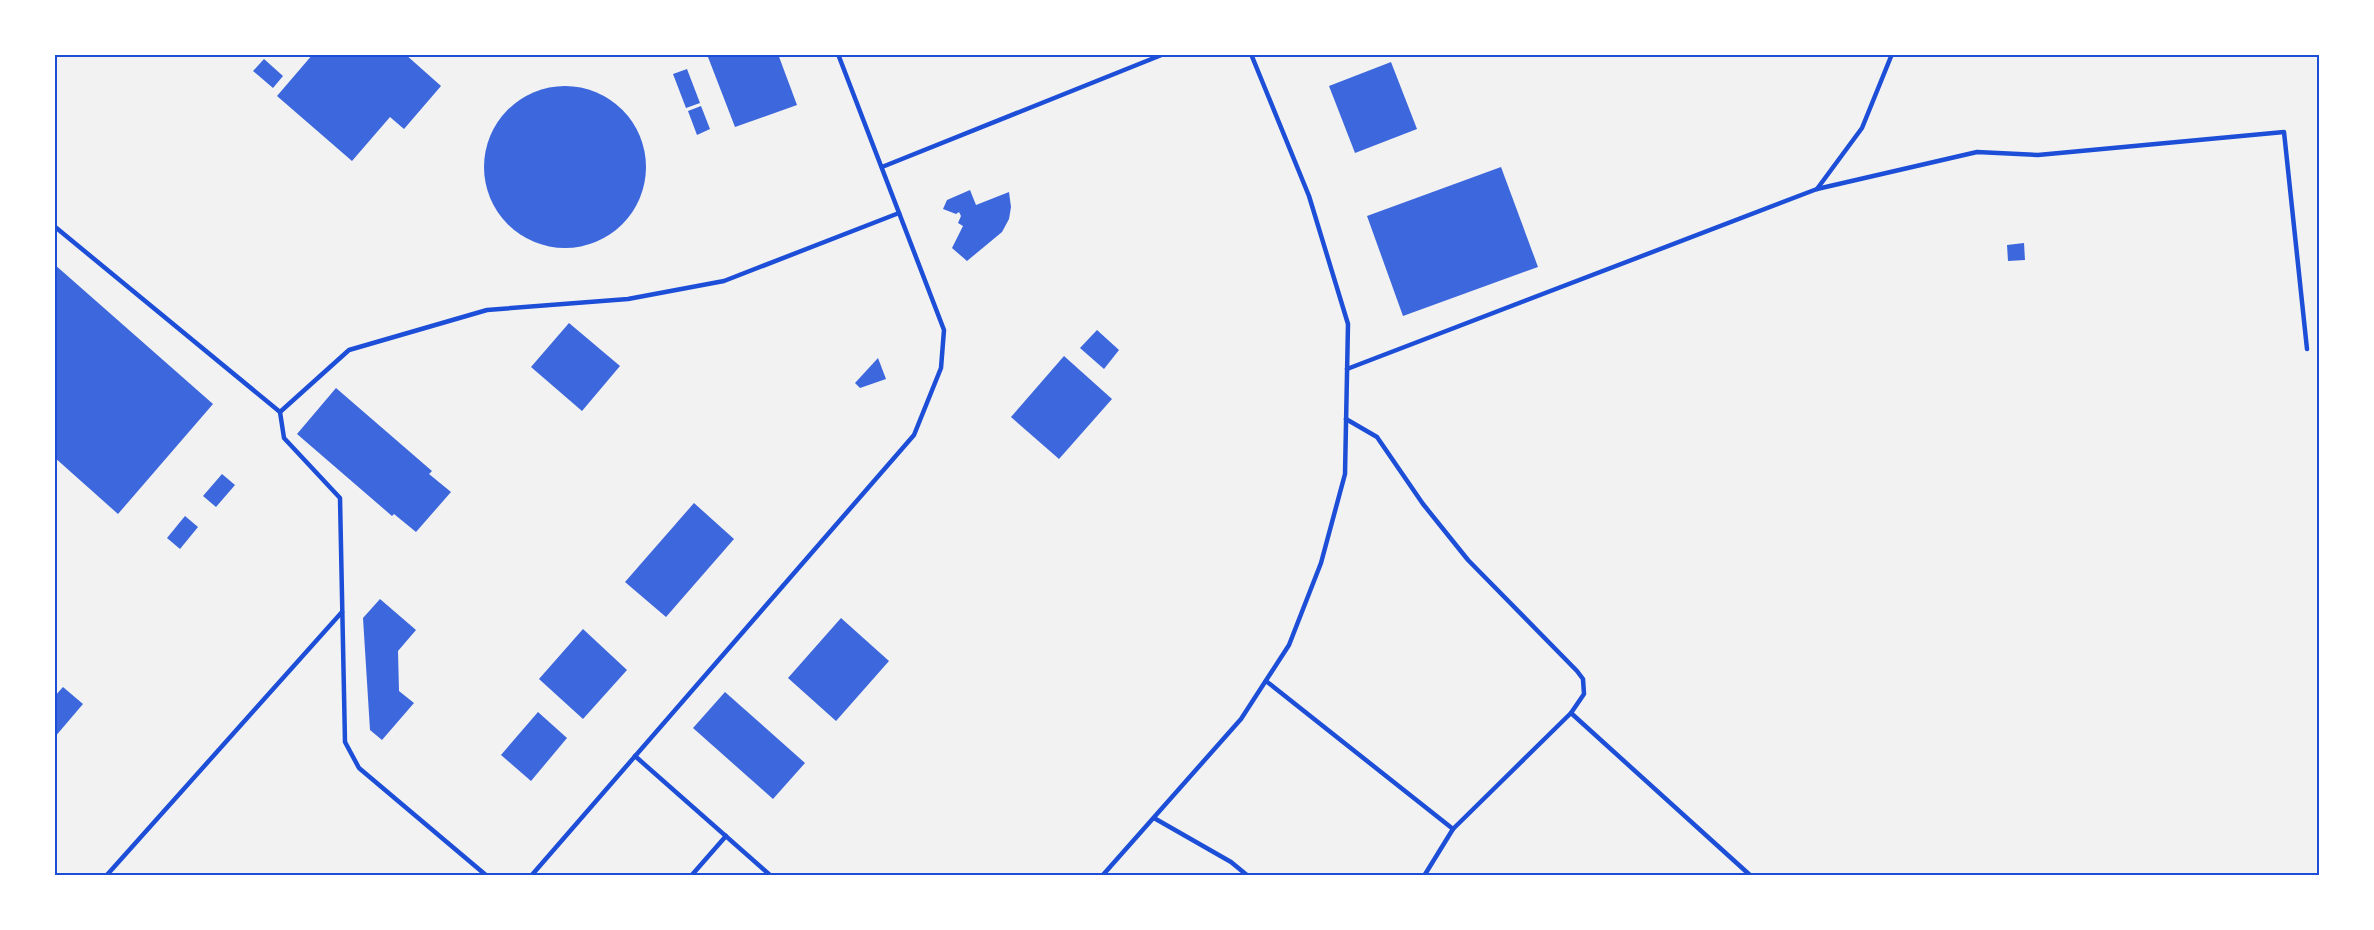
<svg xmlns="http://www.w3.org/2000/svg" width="2374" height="930" viewBox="0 0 2374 930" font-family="'Archivo Narrow',sans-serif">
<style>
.building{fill:#3d67dc}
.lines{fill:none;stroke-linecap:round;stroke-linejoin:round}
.service{stroke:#1d4ed8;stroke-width:4.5}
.neatline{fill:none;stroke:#1d4ed8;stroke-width:2}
</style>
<rect width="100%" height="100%" fill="#f2f2f2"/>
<g class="building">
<polygon points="313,54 405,54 441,86 404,129 390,117 352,161 277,96"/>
<polygon points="716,54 778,54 797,105 735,127 708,57"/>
<polygon points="264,59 283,76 273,88 253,71"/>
<polygon points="1391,62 1417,129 1355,153 1329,86"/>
<polygon points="687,69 700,103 686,108 673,74"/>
<circle cx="565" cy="167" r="81"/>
<polygon points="701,106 710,129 697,135 688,111"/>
<polygon points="1501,167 1538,267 1403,316 1367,216"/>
<polygon points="970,190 976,205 1009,192 1011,207 1009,219 1002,232 967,261 952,248 963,226 958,223 961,216 959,212 956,214 943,209 947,200"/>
<polygon points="2024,243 2025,260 2008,261 2007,245"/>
<polygon points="54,264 213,404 118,514 54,457"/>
<polygon points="569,323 620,366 582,411 531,367"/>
<polygon points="1097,330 1119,350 1104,369 1080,348"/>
<polygon points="1064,356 1112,399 1059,459 1011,417"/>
<polygon points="878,358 886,379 860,388 855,383"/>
<polygon points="336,388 432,471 429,474 451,492 416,532 394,514 392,516 297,434"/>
<polygon points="222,474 235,485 216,507 203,496"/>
<polygon points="694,503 734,539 666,617 625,582"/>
<polygon points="185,516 198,527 180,549 167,538"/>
<polygon points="380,599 416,630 398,651 399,691 414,703 382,740 370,730 363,618"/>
<polygon points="841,618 889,661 836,721 788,678"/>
<polygon points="583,629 627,670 583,719 539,679"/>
<polygon points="63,687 83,704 54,738 54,697"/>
<polygon points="725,692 805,763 773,799 693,728"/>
<polygon points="538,712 567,738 531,781 501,755"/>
</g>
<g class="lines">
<g class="service">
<polyline points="882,167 1164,54"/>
<polyline points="1817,189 1862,128 1892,54"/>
<polyline points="54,226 280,412 284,438 340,498 345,742 359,768 487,876"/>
<polyline points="1347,369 1817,189 1977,152 2038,155 2284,132 2307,349"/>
<polyline points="280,412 349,350 487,310 628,299 724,281 899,213"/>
<polyline points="1346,419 1377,437 1423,504 1468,560 1577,671 1583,679 1584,694 1571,713 1751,876"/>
<polyline points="1266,681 1453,829"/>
<polyline points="635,756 771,876"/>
<polyline points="1154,818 1231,862 1248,876"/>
<polyline points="106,876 342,612"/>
<polyline points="531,876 914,435 941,368 944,330 838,54"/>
<polyline points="691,876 726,836"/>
<polyline points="1102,876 1241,719 1289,645 1321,563 1345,474 1348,324 1309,196 1251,54"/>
<polyline points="1424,876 1453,829 1571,713"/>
</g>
</g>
<rect width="2374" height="930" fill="none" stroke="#ffffff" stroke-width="111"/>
<rect x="56" y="56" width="2262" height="818" class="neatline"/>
</svg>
